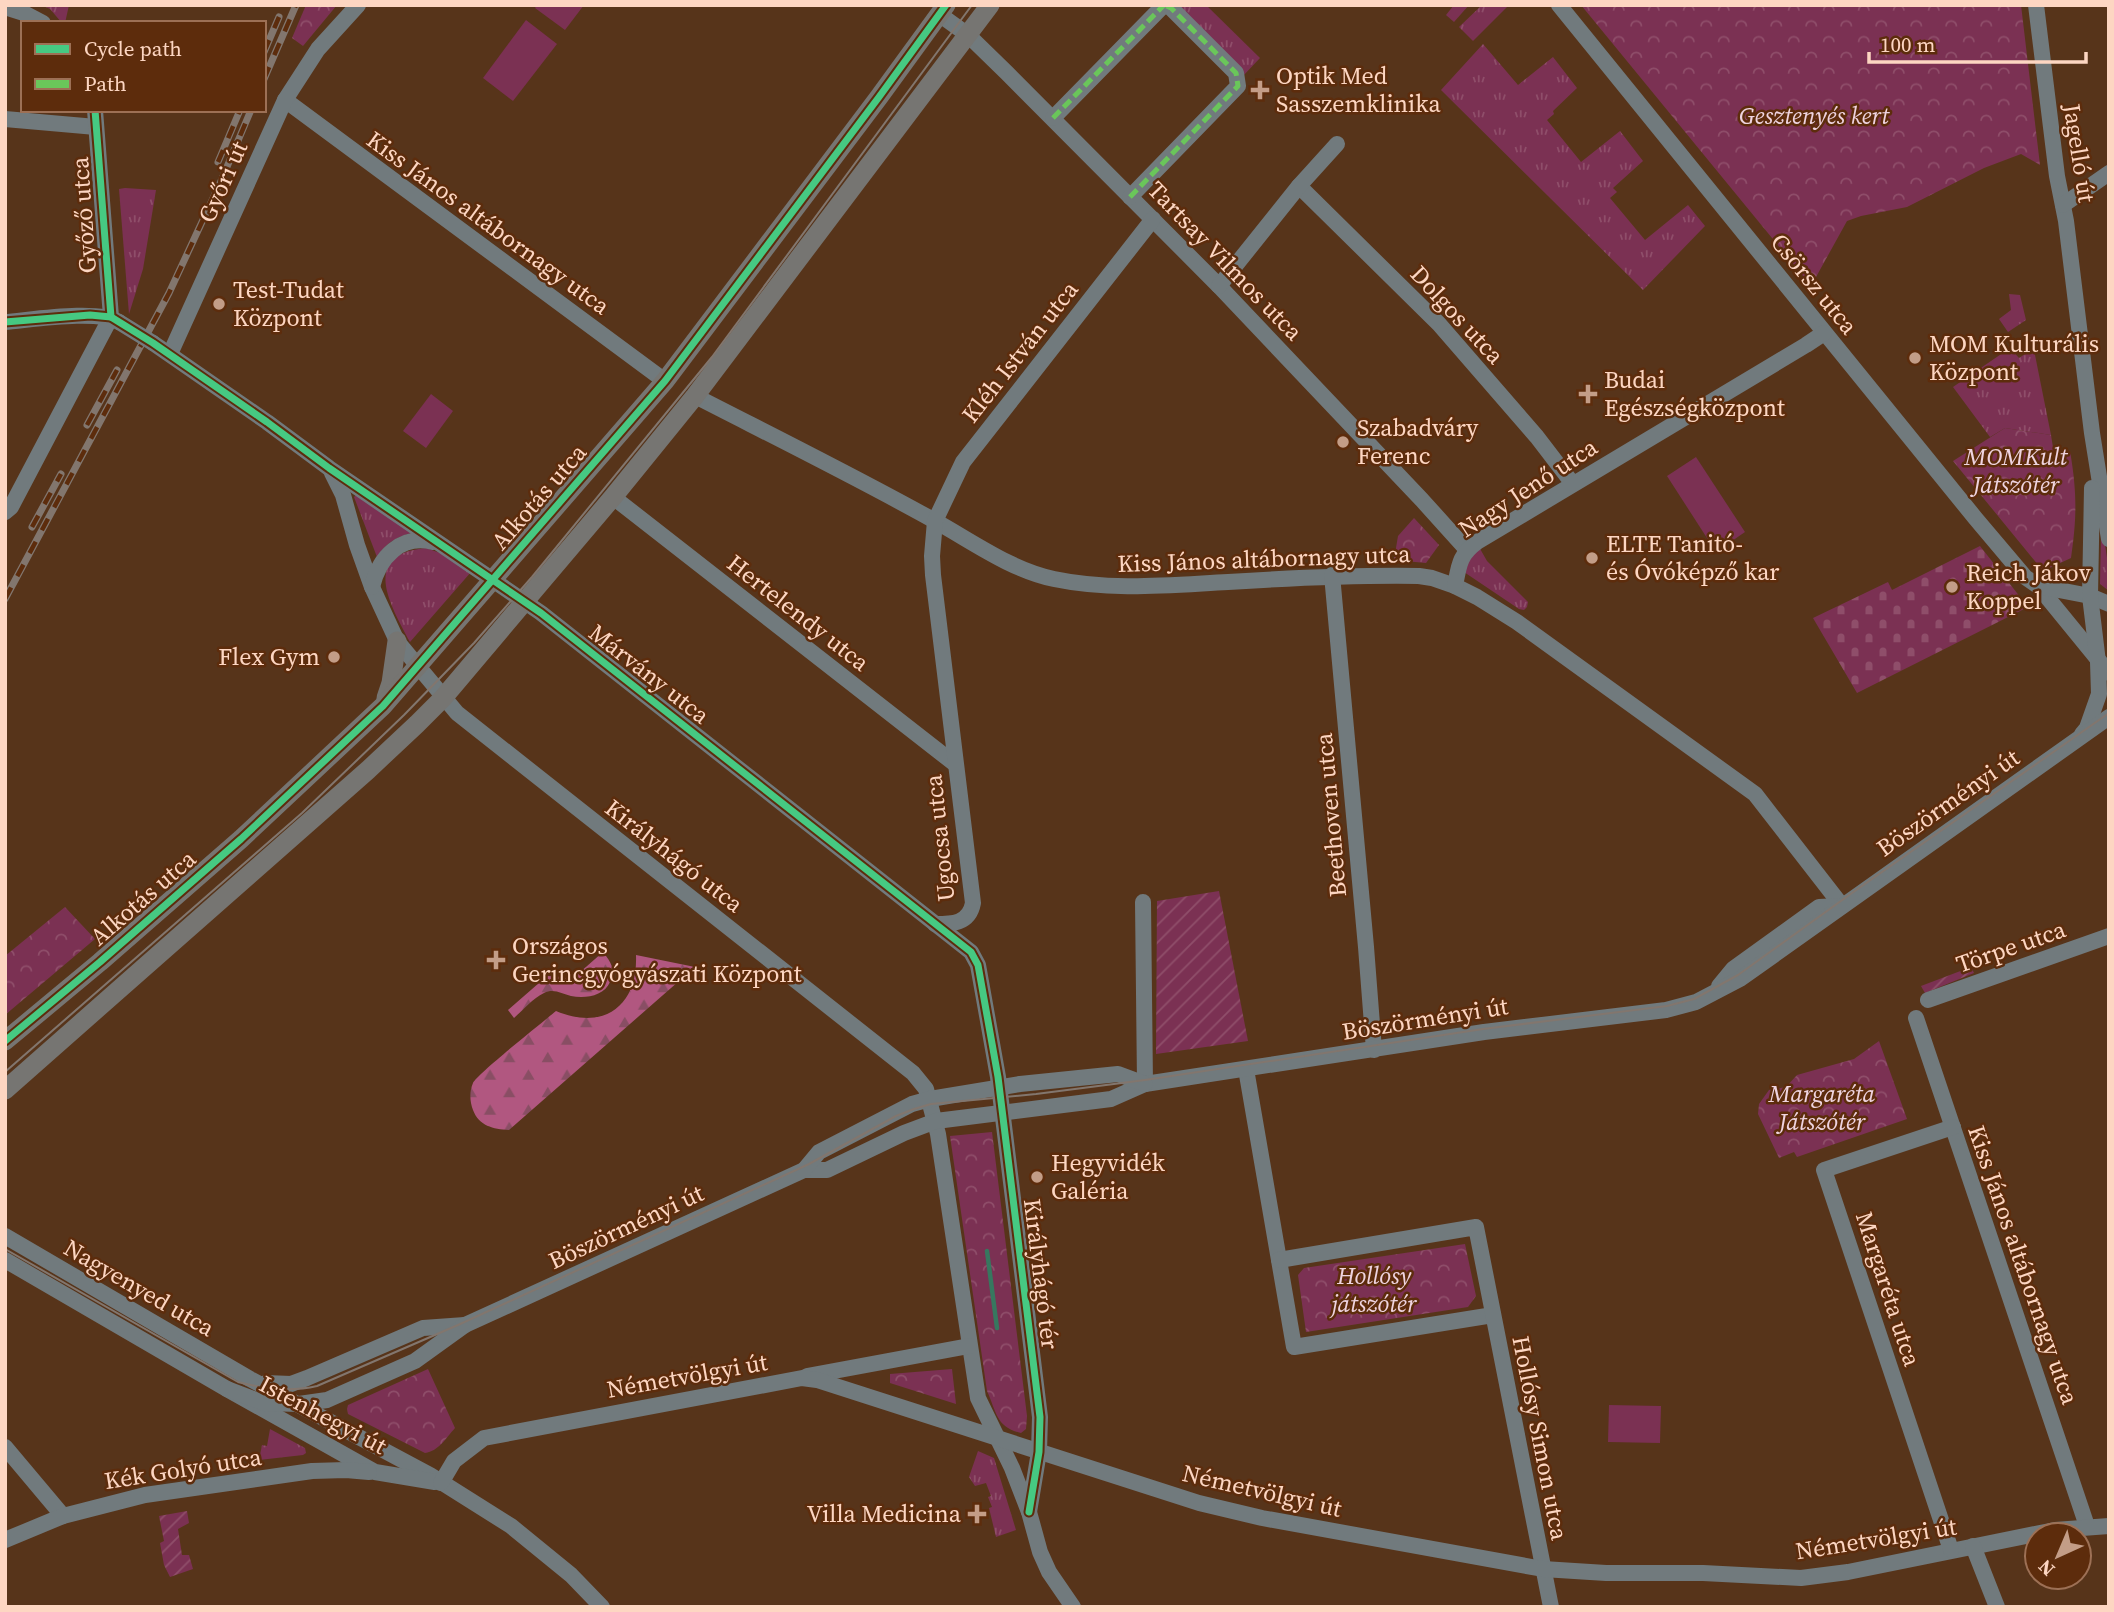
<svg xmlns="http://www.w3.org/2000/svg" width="2114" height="1612" viewBox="0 0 2114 1612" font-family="'Source Serif 4',serif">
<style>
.grass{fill:url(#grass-tufts)}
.forest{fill:url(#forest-firs)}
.cemetery{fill:url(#cemetery-stones)}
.park{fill:url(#park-crowns)}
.garden{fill:url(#garden-furrows)}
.pitch{fill:#7b3153}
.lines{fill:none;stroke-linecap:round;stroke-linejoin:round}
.stream{stroke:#37775f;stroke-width:4.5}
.minor{stroke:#717a7d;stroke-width:16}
.major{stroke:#767572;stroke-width:19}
.tram{stroke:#82766e;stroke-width:2}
.rail-casing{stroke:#82766e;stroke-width:7}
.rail{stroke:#5d2c0c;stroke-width:4.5;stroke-dasharray:13;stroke-linecap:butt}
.minor-bridge{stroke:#717a7d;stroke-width:16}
.quiet{stroke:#6ac65a;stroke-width:5;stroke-dasharray:10 5;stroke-linecap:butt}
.cycleway-casing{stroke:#5d2c0c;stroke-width:11}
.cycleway{stroke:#46c982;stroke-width:7}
.poi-dot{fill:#c39d87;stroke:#5d2c0c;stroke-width:2.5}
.labels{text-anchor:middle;stroke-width:5;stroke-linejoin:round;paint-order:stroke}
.poi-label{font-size:24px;fill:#fdd6c2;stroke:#5d2c0c;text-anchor:start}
.park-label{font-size:24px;font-style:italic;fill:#efd4e0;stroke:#5d2c0c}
.street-label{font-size:24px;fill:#fdd6c2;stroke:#5d2c0c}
</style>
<defs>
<pattern id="grass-tufts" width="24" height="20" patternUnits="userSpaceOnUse" patternTransform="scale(1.75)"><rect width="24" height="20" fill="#7b3153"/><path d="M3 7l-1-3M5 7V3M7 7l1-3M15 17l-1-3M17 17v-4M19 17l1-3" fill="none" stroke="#8f4e6a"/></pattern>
<pattern id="forest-firs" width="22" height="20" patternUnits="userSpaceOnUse" patternTransform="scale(1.75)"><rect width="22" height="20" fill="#b15780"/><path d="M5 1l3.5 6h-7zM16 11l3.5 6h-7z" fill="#894e64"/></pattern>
<pattern id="cemetery-stones" width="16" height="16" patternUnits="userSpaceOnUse" patternTransform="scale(1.75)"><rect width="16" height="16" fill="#7b3153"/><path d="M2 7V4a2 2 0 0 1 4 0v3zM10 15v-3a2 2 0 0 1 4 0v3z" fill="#8f4e6a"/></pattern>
<pattern id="park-crowns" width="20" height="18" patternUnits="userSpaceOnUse" patternTransform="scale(1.75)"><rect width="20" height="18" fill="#7b3153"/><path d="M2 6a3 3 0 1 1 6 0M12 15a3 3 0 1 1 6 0" fill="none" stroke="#8f4e6a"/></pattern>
<pattern id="garden-furrows" width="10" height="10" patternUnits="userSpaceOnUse" patternTransform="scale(1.75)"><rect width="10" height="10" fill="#7b3153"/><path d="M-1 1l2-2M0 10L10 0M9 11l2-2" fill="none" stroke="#8f4e6a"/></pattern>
</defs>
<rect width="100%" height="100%" fill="#57341a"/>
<g class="grass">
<polygon points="41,5 69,5 65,23 62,23 50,9"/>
<polygon points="1170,5 1206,5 1260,58 1242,77"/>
<polygon points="1454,5 1469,5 1454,22 1446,15"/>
<polygon points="1482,5 1505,5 1507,7 1473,41 1459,27"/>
<polygon points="1483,44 1518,85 1553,57 1577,88 1553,111 1554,114 1547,120 1581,162 1620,131 1643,161 1613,188 1617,192 1610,198 1645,240 1688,205 1705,226 1643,290 1441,90"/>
<polygon points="125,188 156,190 143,269 129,314 119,189"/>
<polygon points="2009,294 2020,295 2026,320 2008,332 1999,319 2011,310"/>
<polygon points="2010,348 2019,358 2031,350 2035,355 2051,435 2005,428 1990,437 1953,387"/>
<path d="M357,494L412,533C396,537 386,543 377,557L354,497Z"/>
<polygon points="2101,537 2104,538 2109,571 2109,591 2100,584"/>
<polygon points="1479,547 1487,561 1528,602 1527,607 1524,610 1519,609 1464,572 1466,562"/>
<path d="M426,548L440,553L471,572L410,642C390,604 360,554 426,548Z"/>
<polygon points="270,1429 305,1448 306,1453 303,1455 259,1460 262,1445 267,1446"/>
<polygon points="978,1451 994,1458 1016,1530 996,1537 989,1508 992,1507 988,1497 991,1496 986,1483 975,1486 969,1477"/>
</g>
<g class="forest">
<path d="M603,952C611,962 616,970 610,982C604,996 585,999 571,996C562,994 554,988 544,993C533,998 523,1010 514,1018L508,1010L547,976L564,977L570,981Z"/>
<path d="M636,955L695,967L509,1130C493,1129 479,1126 473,1110C470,1102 469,1092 473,1083C477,1074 543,1022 556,1011C604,1031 638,1006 636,955Z"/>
</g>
<polygon class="cemetery" points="1980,546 2028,607 1857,693 1813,618 1888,582 1892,590"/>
<g class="park">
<polygon points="306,5 337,5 303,46 292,38"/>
<polygon points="1581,5 2021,5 2040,165 2021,154 1984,168 1907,207 1861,216 1847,221 1816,277 1804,277"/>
<path d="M2005,428L2051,435L2055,460L2070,451C2077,492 2077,517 2071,558L2043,571L1953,461Z"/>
<polygon points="1414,518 1439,545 1426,563 1394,560 1398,536"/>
<polygon points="65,907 95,939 5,1015 5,956"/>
<polygon points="1879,1041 1907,1119 1797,1157 1794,1152 1779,1158 1758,1114 1759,1104 1769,1090 1786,1087 1797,1075 1854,1059"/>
<path d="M992,1132L1027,1416L1026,1429L1021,1433C996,1427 997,1413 987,1391L950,1136Z"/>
<polygon points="1465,1244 1476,1296 1468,1307 1306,1332 1298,1275 1304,1268"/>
<path d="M428,1369L455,1428C446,1438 439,1451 425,1453L348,1414L347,1409L348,1405Z"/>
<polygon points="952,1369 956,1404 890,1383 890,1374"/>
</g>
<g class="garden">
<polygon points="1219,891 1248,1041 1156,1054 1157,901"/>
<polygon points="1971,967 1974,973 1925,993 1921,986"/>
<polygon points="187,1511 189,1523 178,1529 182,1555 189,1555 193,1569 170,1577 164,1565 160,1543 164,1541 159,1516"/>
</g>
<g class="pitch">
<polygon points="537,5 584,5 565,30 535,8"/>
<polygon points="526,20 557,44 513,101 483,78"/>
<polygon points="431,394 453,411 426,448 403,431"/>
<polygon points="1696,457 1745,532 1716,552 1667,476"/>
<polygon points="1609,1405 1661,1406 1660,1443 1608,1442"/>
</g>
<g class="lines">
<polyline class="stream" points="987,1251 997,1328"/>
<g class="minor">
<polyline points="1559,5 1976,519 2025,577 2038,586 2109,673"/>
<polyline points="2036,5 2057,176 2066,221 2092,433 2109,539"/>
<polyline points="5,7 24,13 43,23"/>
<polyline points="939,14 968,35 1007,73 1219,286 1422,500 1467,550"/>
<polyline points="285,100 665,381"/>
<polyline points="1053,118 1164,5"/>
<polyline points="5,119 96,127"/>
<polyline points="1299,186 1439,324 1537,437 1573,484"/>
<polyline points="1130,197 1238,86 1236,73 1171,8 1164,5"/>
<polyline points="2063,205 2109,173"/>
<polyline points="1219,286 1299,186 1337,144"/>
<path d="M5,322C31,320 98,309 119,322"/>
<polyline points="153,343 267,422 329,468 541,613 971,952 978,965 998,1077 1040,1417 1039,1452 1029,1512"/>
<polyline points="170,354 285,100 318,49 358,5"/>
<path d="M695,396C775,437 856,477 935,521C973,542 1011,570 1054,579C1111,591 1169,585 1228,582C1292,578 1355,575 1419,576L1432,578L1455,586L1477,597L1517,622L1755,794L1842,906"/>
<polyline points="332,473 343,495 357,545 372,587 397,641 457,713 913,1073 926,1089 938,1134 978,1398 1012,1468 1029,1512 1040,1552 1049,1572 1073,1607"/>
<polyline points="613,497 955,764"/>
<polyline points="5,512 11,507 111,317 95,110"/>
<polyline points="1332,575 1366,947 1374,1050"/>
<path d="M1455,586C1459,566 1459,555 1477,542L1806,345L1824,333"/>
<polyline points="2038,586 2090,596 2109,604"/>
<path d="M372,587C379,557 401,534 433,542"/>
<polyline points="2082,734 2087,728 2099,694 2098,662 2090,596 2092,488"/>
<polyline points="1143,902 1145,1084"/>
<path d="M935,924C952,924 969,924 973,903L933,575L932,556L935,521L963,462L1153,219"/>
<polyline points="1719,986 1733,969 1819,907 1839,906"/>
<polyline points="1928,1000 2109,936"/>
<polyline points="1916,1018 2087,1526"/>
<polyline points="1246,1069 1294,1347 1493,1315"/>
<polyline points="804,1170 827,1170 904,1133 936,1121 1111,1099 1145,1084 1484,1032 1666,1010 1696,1002 1740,979 2109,717"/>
<polyline points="5,1236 250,1379 430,1475 511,1526 571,1575 602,1607"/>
<polyline points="5,1260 227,1389 375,1472 435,1482"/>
<polyline points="1279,1260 1476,1227 1551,1607"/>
<polyline points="807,1376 969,1346"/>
<polyline points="266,1383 291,1384 307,1378 423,1328 465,1325"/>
<polyline points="227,1389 264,1403 299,1404 327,1400 415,1361 465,1325 804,1170 819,1152 912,1104 930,1099 1020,1084 1118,1074 1145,1084"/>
<polyline points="5,1447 63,1516"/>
<polyline points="441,1483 454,1461 484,1438 802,1378 817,1380 1199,1503 1262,1518 1543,1569 1606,1573 1703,1573 1801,1578 1848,1572 2055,1530 2109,1526"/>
<polyline points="5,1540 63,1516 145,1495 312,1471 346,1470 369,1472"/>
<polyline points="1973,1546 1997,1607"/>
<polyline points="1951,1550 1824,1170 1953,1127"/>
</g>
<g class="major">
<polyline points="386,698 391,683 397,641"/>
<polyline points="5,1041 100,962 241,839 383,706 665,381 879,97 946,5"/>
<polyline points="5,1090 368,770 417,724 443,698 613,497 695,396 990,5"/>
</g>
<g class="tram">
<polyline points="5,1072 302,813 404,715 474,643 532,577 712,357 972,5"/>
<path d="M5,1249L238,1382C264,1389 291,1392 317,1386L458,1325L809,1164L896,1116L914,1109L931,1104L1036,1094L1145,1080L1483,1029L1667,1006L1694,999L1738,975L1852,893L2109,713"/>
</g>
<defs>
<g id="rail">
<polyline points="264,52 279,17"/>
<polyline points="264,79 296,5"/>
<polyline points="218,162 240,110"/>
<polyline points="87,425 117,370"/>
<polyline points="32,527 61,474"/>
<polyline points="5,599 169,293 221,181 251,110"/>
</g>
</defs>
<use href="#rail" class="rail-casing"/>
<use href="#rail" class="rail"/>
<polyline class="minor-bridge" points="119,322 153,343"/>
<g class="quiet">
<polyline points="1053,118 1164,5"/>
<polyline points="1130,197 1238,86 1236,73 1171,8 1164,5"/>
</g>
<defs>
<g id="cycleway">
<polyline points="95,110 111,317"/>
<polyline points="5,322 90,315 111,317 153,343 267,422 329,468 541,613 971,952 978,965 998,1077 1040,1417 1039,1452 1029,1512"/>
<polyline points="5,1041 100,962 241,839 383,706 665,381 879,97 946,5"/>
</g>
</defs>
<use href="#cycleway" class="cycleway-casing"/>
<use href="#cycleway" class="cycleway"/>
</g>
<g class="poi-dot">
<path d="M1256.5 79.5h7v7h7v7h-7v7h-7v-7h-7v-7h7z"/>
<circle cx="219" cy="304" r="7"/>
<circle cx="1915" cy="358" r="7"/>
<path d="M1584.5 383.5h7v7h7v7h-7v7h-7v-7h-7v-7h7z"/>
<circle cx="1343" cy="442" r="7"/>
<circle cx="1592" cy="558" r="7"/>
<circle cx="1952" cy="587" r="7"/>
<circle cx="334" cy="657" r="7"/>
<path d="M492.5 949.5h7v7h7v7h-7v7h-7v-7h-7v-7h7z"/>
<circle cx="1037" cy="1177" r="7"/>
<path d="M973.5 1503.5h7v7h7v7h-7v7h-7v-7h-7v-7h7z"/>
</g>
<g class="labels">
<g class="poi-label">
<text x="1276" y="84">Optik Med<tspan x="1276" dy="28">Sasszemklinika</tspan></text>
<text x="233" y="298">Test-Tudat<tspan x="233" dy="28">Központ</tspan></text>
<text x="1929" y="352">MOM Kulturális<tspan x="1929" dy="28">Központ</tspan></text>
<text x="1604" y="388">Budai<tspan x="1604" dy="28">Egészségközpont</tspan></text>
<text x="1357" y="436">Szabadváry<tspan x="1357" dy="28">Ferenc</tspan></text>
<text x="1606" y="552">ELTE Tanitó-<tspan x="1606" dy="28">és Óvóképző kar</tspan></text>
<text x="1966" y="581">Reich Jákov<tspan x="1966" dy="28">Koppel</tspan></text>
<text x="320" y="665" text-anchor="end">Flex Gym</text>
<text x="512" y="954">Országos<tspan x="512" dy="28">Gerincgyógyászati Központ</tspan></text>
<text x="1051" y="1171">Hegyvidék<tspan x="1051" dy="28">Galéria</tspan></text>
<text x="961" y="1522" text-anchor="end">Villa Medicina</text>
</g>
<g class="park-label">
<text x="1814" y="124">Gesztenyés kert</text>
<text x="2016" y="465">MOMKult<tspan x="2016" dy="28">Játszótér</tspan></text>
<text x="1822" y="1102">Margaréta<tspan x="1822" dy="28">Játszótér</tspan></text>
<text x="1374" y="1284">Hollósy<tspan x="1374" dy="28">játszótér</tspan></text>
</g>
<g class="street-label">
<text transform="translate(2079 153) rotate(81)" y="8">Jagelló út</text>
<text transform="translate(223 182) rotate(-66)" y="8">Győri út</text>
<text transform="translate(84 215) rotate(-94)" y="8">Győző utca</text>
<text transform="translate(488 223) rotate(36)" y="8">Kiss János altábornagy utca</text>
<text transform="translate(1225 261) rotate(46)" y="8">Tartsay Vilmos utca</text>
<text transform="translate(1814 284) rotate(51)" y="8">Csörsz utca</text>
<text transform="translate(1457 315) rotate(47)" y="8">Dolgos utca</text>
<text transform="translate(1020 352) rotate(-52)" y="8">Kléh István utca</text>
<text transform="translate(1528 488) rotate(-33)" y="8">Nagy Jenő utca</text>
<text transform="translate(539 497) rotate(-49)" y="8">Alkotás utca</text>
<text transform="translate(1264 559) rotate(-2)" y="8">Kiss János altábornagy utca</text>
<text transform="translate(798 613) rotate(38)" y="8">Hertelendy utca</text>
<text transform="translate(649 674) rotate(38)" y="8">Márvány utca</text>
<text transform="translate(1948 803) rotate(-35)" y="8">Böszörményi út</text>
<text transform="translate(1331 815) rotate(-95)" y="8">Beethoven utca</text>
<text transform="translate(940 838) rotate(-96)" y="8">Ugocsa utca</text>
<text transform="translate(674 856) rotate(38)" y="8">Királyhágó utca</text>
<text transform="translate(143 898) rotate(-41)" y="8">Alkotás utca</text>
<text transform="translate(2011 947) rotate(-19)" y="8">Törpe utca</text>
<text transform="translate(1425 1019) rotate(-9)" y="8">Böszörményi út</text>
<text transform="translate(626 1227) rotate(-25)" y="8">Böszörményi út</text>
<text transform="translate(2023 1265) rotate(71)" y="8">Kiss János altábornagy utca</text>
<text transform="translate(1041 1274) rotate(83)" y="8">Királyhágó tér</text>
<text transform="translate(139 1288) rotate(30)" y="8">Nagyenyed utca</text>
<text transform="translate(1888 1289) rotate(72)" y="8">Margaréta utca</text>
<text transform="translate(687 1376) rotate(-10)" y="8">Németvölgyi út</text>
<text transform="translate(323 1415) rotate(28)" y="8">Istenhegyi út</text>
<text transform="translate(1540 1438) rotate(79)" y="8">Hollósy Simon utca</text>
<text transform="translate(183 1469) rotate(-9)" y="8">Kék Golyó utca</text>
<text transform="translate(1262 1491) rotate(13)" y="8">Németvölgyi út</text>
<text transform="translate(1876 1539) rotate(-9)" y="8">Németvölgyi út</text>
</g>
</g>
<rect width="2114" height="1612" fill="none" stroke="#fdd6c2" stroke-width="14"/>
<rect x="21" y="21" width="245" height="91" fill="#5d2c0c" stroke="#9d7055" stroke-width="2"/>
<rect x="35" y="44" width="35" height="10" fill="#46c982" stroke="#9d7055" stroke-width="2"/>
<text x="84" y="56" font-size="21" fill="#fdd6c2">Cycle path</text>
<rect x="35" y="79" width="35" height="10" fill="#6ac65a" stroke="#9d7055" stroke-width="2"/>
<text x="84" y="91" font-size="21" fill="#fdd6c2">Path</text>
<g transform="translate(2058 1556) rotate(224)"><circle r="33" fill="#5d2c0c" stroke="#9d7055" stroke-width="2"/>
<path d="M0-5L12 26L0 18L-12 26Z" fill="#c39d87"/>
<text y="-10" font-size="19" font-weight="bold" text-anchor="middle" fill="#fdd6c2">N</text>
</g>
<path d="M1869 52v10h217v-10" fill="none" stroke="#fdd6c2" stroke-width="3.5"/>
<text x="1880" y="52" font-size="21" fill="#fdd6c2" stroke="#5d2c0c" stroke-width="5" paint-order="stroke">100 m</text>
</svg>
